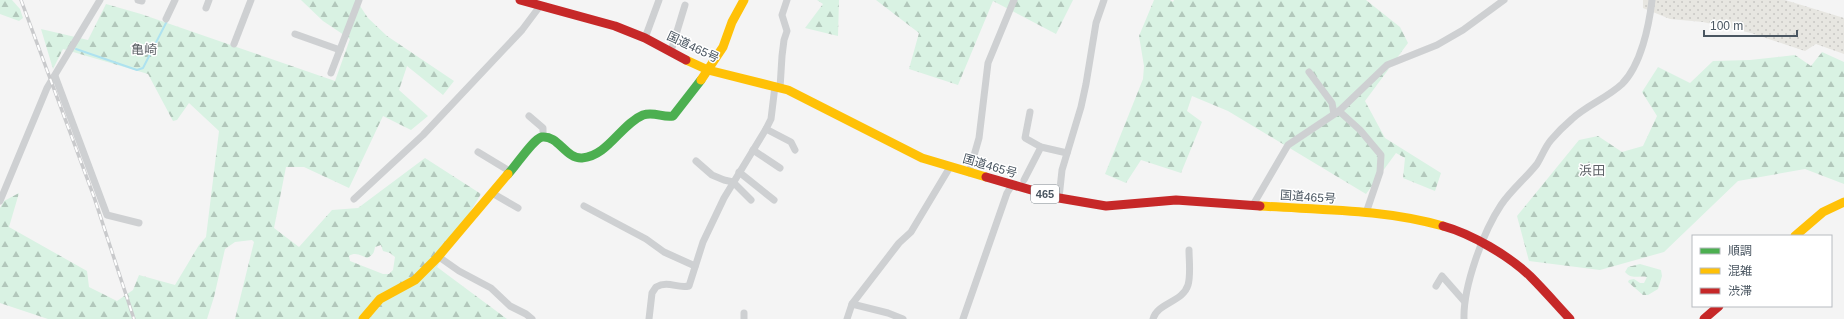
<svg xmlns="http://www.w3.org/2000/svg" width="1844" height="319" viewBox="0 0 1844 319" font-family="Helvetica,'Noto Sans JP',sans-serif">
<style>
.forest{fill:url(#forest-firs);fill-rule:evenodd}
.sand{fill:url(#sand-dots)}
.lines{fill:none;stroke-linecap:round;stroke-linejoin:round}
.stream{stroke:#aee2f0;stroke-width:2}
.street{stroke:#ced0d2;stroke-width:7}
.fast{stroke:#4caf50;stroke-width:9}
.slow{stroke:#ffc107;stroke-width:9}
.jam{stroke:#c62828;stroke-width:9}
.rail-casing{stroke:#c9cacc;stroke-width:3.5}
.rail{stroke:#fff;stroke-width:2;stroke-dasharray:6;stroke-linecap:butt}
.labels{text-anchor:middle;stroke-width:3;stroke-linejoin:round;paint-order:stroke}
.shield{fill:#fff;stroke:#808990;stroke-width:1}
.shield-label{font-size:11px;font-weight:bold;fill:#4a5661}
.street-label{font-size:12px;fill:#4a5661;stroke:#fff}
.neighbourhood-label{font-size:13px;fill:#5f6368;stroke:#fff}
</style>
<defs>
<pattern id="forest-firs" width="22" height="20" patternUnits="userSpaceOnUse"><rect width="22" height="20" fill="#d9f2e3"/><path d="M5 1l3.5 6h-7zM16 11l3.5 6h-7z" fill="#b2c7bb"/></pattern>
<pattern id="sand-dots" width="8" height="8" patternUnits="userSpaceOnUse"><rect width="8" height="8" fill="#e7e6e1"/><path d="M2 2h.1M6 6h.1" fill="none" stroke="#c8c7c4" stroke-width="1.8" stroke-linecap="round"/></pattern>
</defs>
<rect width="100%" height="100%" fill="#f4f4f4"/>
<g class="forest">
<polygon points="0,0 12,0 20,9 23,18 19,21 0,14"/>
<path d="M301,0H356L368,18L387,36L454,81L443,95L407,66L399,90L428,116L411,130L383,116L349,188L304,167H286L274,228L299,247L332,210L358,208L425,158L481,194L437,267L507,319H235L254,242L252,240L235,242L225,249L214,297L207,319H48L0,303V208L4,201L19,193L9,227L87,271L89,287L117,301L133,290L139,275L175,285L199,245L206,237L219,131L189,103L177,120L173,121L148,74L63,49L53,69L41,29L88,40L106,4L141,14L335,81L350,39L323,21ZM381,245L383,251L390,253L395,257L393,270L389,274H383L350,261L349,256C355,252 360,255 367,258C373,255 374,253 375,247Z"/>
<polygon points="817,0 839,0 838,36 805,28 823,4"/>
<polygon points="876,0 1073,0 1056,34 993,1 958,85 909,69 919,33"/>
<polygon points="1154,0 1170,0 1173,2 1174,0 1366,0 1400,27 1408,43 1365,101 1385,138 1441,173 1435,191 1403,178 1405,158 1396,153 1366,194 1228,111 1192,96 1187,111 1202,122 1181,173 1141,160 1126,183 1105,174 1143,79 1144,66 1139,36"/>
<polygon points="1822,52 1844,62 1844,184 1805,169 1738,181 1664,252 1600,270 1529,261 1517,216 1579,140 1598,136 1622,152 1643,146 1657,116 1642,92 1658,67 1690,83 1713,61 1750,60 1795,55 1811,66"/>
<path d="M1640,264L1661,270L1662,276L1658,289L1648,295H1643L1628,282L1629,280L1634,279L1640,283H1644L1647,277C1638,275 1632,280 1625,272L1628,267Z"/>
</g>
<polygon class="sand" points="1643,0 1785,0 1844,18 1844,54 1816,44 1805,51 1751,33 1703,22 1670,19 1643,8"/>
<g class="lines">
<polyline class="stream" points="76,49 137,70 143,68 167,21"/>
<g class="street">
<polyline points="138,0 142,1"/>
<polyline points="206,8 209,0"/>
<polyline points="166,19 175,0"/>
<polyline points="295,34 340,50"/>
<polyline points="645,38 659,0"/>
<polyline points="234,44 251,0"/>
<polyline points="671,51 685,5"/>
<polyline points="1309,72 1332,103 1334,114"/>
<polyline points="331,73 359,0"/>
<polyline points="55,76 107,215 139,223"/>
<polyline points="780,88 782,56 784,40 787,31 782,15 787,0"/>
<polyline points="1339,111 1360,130 1381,155 1380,172 1366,213"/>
<polyline points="1030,112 1025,138 1041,147 1067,153"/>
<polyline points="529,116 543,128 543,137"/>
<polyline points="766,129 791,142 795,150"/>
<polyline points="753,150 780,168"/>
<polyline points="478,152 511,172"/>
<polyline points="696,161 712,175 724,180 733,182 751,200"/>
<polyline points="739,172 774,200"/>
<polyline points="969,173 979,138 988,63 1014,0"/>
<polyline points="1024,180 1041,147"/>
<polyline points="492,193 518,208"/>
<polyline points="1059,198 1062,170 1081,107 1086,84 1096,23 1104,0"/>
<polyline points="354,199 423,135 522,30 540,6"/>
<polyline points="0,201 47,88 100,0"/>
<polyline points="1253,205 1288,145 1339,111 1387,65 1437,45 1463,30 1504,0"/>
<polyline points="584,206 646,239 664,252 695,266"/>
<polyline points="439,257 459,271 491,288 510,306 526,314 532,319"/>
<polyline points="1436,286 1442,276 1464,301"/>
<polyline points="852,304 888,313 903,319"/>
<path d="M649,319L652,293L656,287C669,280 677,289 689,286L703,242L724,198L766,129L771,119L775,86"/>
<polyline points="744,319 744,313"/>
<polyline points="847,319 852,304 899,243 911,232 950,167"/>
<polyline points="963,319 1007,193 1012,185"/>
<path d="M1153,319C1157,303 1183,302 1188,285C1191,275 1189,260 1189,250"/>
<path d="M1464,319C1463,287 1483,232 1501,205C1511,190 1526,178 1537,164C1542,156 1545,147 1551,140C1557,133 1565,125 1572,119C1587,105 1607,98 1622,84C1641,65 1649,26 1652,0"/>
</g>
<path class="fast" d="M508,174C516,166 533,139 542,137C558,135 566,159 582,158C608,156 621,124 643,115C654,111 663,118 673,116L701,80"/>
<g class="slow">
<polyline points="686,60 708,70 788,90 922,158 986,177"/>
<polyline points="701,80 723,47 732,22 744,0"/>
<path d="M1260,206C1321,210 1384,209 1443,226"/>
<polyline points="1795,236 1823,212 1844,202"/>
<polyline points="363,319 380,299 415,280 437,258 508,174"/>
</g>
<g class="jam">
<polyline points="520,0 615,26 645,38 686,60"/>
<polyline points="986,177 1059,198 1106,206 1176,200 1260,206"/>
<path d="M1443,226C1472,234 1509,256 1530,276C1544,290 1557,305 1570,319"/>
<polyline points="1704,319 1719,306"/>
</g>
<defs>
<polyline id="rail" points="21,0 94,197 134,319"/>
</defs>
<use href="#rail" class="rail-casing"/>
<use href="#rail" class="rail"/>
</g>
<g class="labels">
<rect class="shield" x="1031" y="185" width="28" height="18" rx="3"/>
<g class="shield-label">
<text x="1045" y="198">465</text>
</g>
<g class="street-label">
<text transform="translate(693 47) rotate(25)" y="4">国道465号</text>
<text transform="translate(990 166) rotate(16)" y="4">国道465号</text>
<text transform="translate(1308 197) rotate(4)" y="4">国道465号</text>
</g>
<g class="neighbourhood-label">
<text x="144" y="54">亀崎</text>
<text x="1592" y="175">浜田</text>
</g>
</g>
<rect x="1692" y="235" width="140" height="72" fill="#ffffff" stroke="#b7bbc0"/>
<rect x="1700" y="248" width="20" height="6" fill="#4caf50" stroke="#b7bbc0"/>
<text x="1728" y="255" font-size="12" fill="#4a5661">順調</text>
<rect x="1700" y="268" width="20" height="6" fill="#ffc107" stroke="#b7bbc0"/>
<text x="1728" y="275" font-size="12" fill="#4a5661">混雑</text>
<rect x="1700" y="288" width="20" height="6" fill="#c62828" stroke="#b7bbc0"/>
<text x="1728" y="295" font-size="12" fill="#4a5661">渋滞</text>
<path d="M1704 30v6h93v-6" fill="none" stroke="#4a5661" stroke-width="2"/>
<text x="1710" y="30" font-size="12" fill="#4a5661" stroke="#ffffff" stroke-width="3" paint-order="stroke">100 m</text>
</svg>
